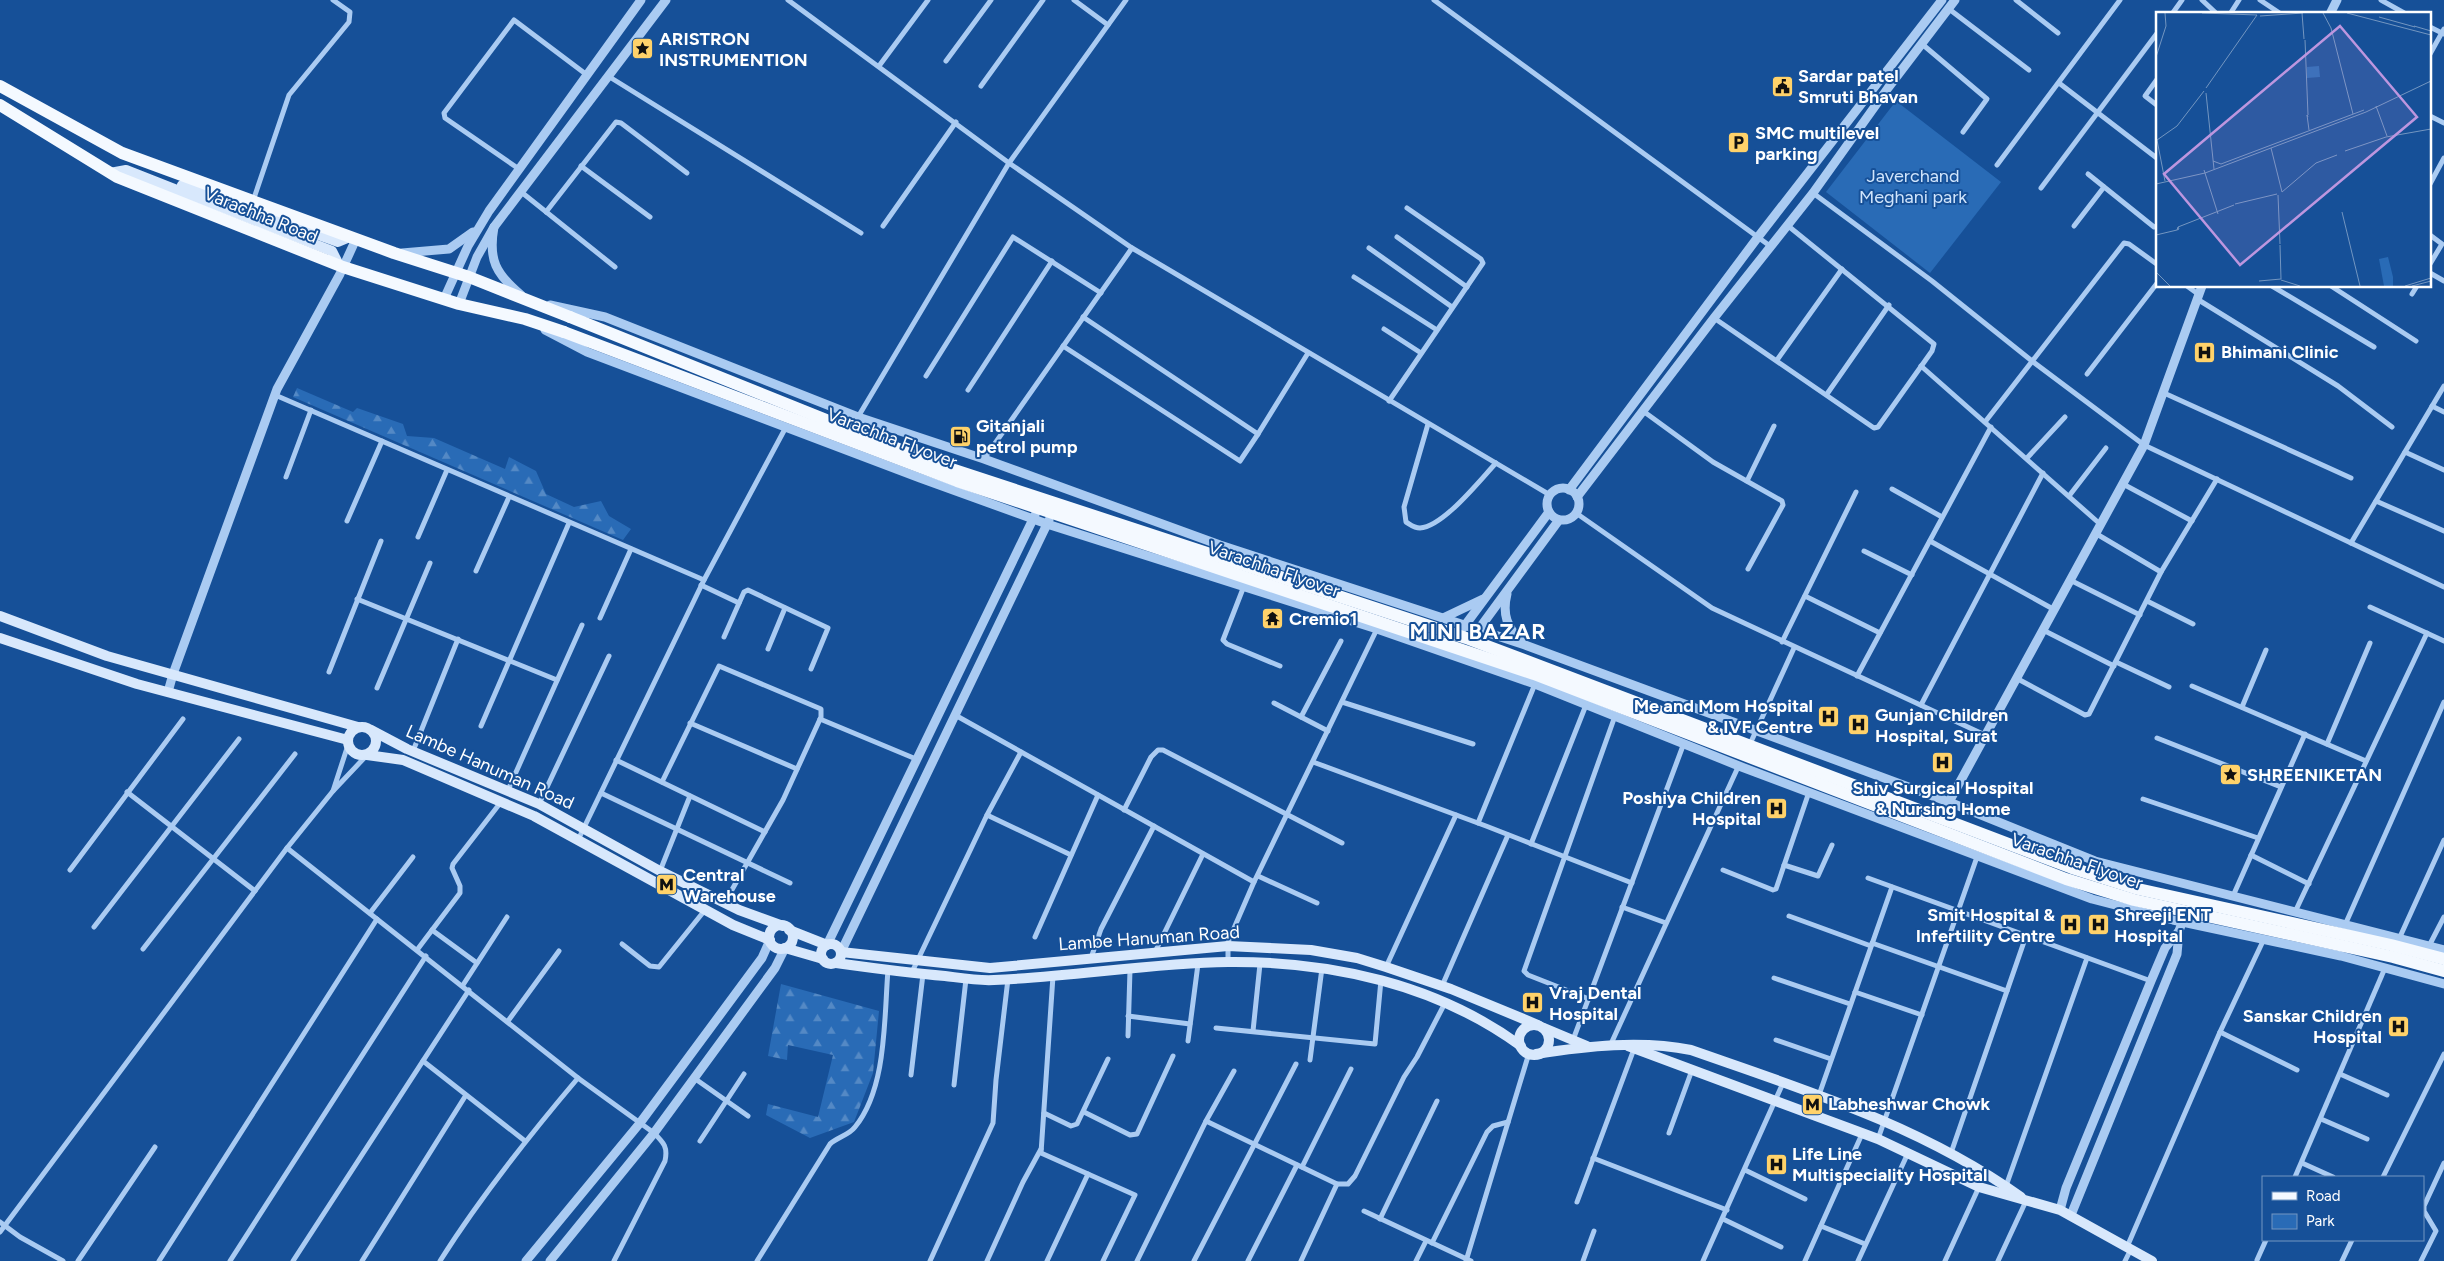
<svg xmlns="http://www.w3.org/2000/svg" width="2444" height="1261" viewBox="0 0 2444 1261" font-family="Figtree,sans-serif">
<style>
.forest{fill:url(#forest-firs)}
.park{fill:#296bb6}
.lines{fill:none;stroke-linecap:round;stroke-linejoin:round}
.minor{stroke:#aacbf2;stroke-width:5}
.tertiary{stroke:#aacbf2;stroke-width:9}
.secondary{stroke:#d8e8fc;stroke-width:10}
.primary{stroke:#f4f9ff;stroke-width:12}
.primary-bridge{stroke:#f4f9ff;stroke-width:12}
.labels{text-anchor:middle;stroke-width:4;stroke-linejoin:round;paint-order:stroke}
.poi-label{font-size:18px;font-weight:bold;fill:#fff;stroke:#165098;text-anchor:start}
.park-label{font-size:18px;fill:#d1e5fc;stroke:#165098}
.street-label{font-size:18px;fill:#fff;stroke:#165098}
.district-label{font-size:22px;font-weight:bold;letter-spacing:1px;fill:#fff;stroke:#165098}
.inset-road{fill:none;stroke:#7396c1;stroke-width:1}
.view{fill:#bd96df;fill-opacity:0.15;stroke:#bd96df;stroke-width:2.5}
.inset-edge{fill:none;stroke:#fff;stroke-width:2.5}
</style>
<defs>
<pattern id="forest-firs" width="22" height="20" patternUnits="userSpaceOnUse" patternTransform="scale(1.25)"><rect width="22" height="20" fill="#296bb6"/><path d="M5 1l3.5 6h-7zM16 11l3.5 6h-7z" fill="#5489c5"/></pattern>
</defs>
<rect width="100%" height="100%" fill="#165098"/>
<g class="forest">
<polygon points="297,388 353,412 357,408 403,424 407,436 434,438 505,469 509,457 536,471 546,494 574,507 601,501 609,516 631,529 623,540 293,397"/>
<polygon points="781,984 879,1011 873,1073 854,1122 810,1138 766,1115 768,1104 818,1117 833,1055 788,1045 787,1060 768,1056"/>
</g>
<polygon class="park" points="1896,101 2001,182 1930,273 1826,192"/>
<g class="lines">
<g class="minor">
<polyline points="788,0 1009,163 1132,248 1550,495"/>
<polyline points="1074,0 1108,25"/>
<polyline points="1434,0 1770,246"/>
<polyline points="2016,0 2058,33"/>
<polyline points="2202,0 2217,14"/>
<polyline points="2260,0 2281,14"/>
<polyline points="2381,0 2406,14"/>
<polyline points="1949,9 2029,70"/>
<polyline points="2172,14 2182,0"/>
<polyline points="2230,14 2239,0"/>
<polyline points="2430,27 2444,34"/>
<polyline points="1922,44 1987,99 1963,132"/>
<polyline points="2430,54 2444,29"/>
<polyline points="946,61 991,0"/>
<polyline points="879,66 928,0"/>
<polyline points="608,76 861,233"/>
<polyline points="2158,78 2145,96 2158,106"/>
<polyline points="2059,83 2158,159"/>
<polyline points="981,86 1043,0"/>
<polyline points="2430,116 2444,123"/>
<polyline points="1997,165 2120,0"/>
<polyline points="581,166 650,217"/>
<polyline points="519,169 445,118 444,113 514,20 587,75"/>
<polyline points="2088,174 2154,227 2158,226"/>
<polyline points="2430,184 2444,158"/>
<polyline points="2041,188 2158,32"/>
<polyline points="520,191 615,267"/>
<polyline points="1813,193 1932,281 2032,361 2144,445 2444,587"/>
<polyline points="253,201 289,95 349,22 350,12 333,0"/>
<polyline points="546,212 616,122 621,123 687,173"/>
<polyline points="883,226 956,122"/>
<polyline points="2074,226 2104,187"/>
<polyline points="2430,235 2442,244 2430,264"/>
<polyline points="1397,237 1467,287"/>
<polyline points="1369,248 1452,307"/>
<polyline points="2430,273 2444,281"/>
<polyline points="1354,277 1437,330"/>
<polyline points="2187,286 2198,294"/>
<polyline points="2272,286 2374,347"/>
<polyline points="2331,286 2416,341"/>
<polyline points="2412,294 2417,286"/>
<polyline points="2197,299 2338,386 2392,427"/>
<polyline points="1083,317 1258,434 1308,353"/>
<polyline points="1714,318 1874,428 1878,427 1932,351 1934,344 1787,225"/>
<polyline points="1384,329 1421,353"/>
<polyline points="1063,346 1240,461 1258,434"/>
<polyline points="1777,360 1842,269"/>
<polyline points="1921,366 2100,524"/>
<polyline points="2087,374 2158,282"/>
<polyline points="926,376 1013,237 1101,293"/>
<polyline points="968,390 1052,261"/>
<polyline points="2164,393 2351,478"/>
<polyline points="1827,394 1889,305"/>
<polyline points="275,395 704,580"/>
<polyline points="1389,401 1483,263 1481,259 1407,208"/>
<polyline points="2432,406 2444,412"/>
<polyline points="1643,411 1713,462 1782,501 1783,505 1748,569"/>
<polyline points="858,417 1009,163 1126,0"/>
<polyline points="1985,422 2124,243 2129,244 2158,265"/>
<path d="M1428,424L1404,507L1406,522C1411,525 1414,528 1420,528C1443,527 1480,480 1496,463"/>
<polyline points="2405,452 2444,470"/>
<polyline points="2027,458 2065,417"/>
<polyline points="984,459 1132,248"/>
<polyline points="286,477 311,410"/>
<polyline points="1747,481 1774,426"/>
<polyline points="2123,484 2192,521"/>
<polyline points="1892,489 1942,517"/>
<polyline points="2069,496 2106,448"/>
<polyline points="2376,501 2444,531"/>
<polyline points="1576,513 1712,608 1985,735"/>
<polyline points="347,521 382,441"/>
<polyline points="2095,533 2161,572"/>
<polyline points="418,537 447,470"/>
<polyline points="1930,541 2053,609"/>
<polyline points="2351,543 2444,386"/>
<polyline points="1864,551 1912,575"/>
<polyline points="476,571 509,497"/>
<polyline points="2070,580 2140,615"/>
<polyline points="701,585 739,603"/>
<polyline points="1244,586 1223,640 1227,644 1280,666"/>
<polyline points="1805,596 1880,633"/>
<polyline points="357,599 557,680"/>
<polyline points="2147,601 2193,624"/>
<polyline points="2370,607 2444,641"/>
<polyline points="600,618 631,549"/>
<polyline points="2043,630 2114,666"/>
<polyline points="724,637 744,592 748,590 828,628 811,669"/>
<polyline points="1782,642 1856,492"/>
<polyline points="768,649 785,608"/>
<polyline points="2116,662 2169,687"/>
<polyline points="329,672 381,541"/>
<polyline points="1857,676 1991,427"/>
<polyline points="2016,678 2085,715 2089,714 2161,572 2217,479"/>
<polyline points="2192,686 2366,761"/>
<polyline points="377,688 430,563"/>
<polyline points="1342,702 1473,744"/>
<polyline points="1274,703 1328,731"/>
<polyline points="1921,705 2043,473"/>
<polyline points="2242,707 2266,650"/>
<polyline points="955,715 1254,882"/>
<polyline points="1301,717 1341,641"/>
<polyline points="820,719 916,759"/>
<polyline points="690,723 797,769"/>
<polyline points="481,726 569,523"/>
<polyline points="2157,738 2281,787"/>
<polyline points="1750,744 1794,648"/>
<polyline points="2327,744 2370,643"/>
<polyline points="348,745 333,791 367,755"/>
<polyline points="413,751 458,639"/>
<polyline points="616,760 765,832"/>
<polyline points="1313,762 1486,826 1632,883"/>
<polyline points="662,782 719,666 821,709 821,717 783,800 725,902"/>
<polyline points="508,790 582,625"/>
<polyline points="127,792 255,891"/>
<polyline points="601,793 790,883"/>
<polyline points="2143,799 2258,838"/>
<polyline points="539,804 609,656"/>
<polyline points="1124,810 1151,757 1158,750 1163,750 1342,843"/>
<polyline points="987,815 1071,855"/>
<polyline points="1478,823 1535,684"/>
<polyline points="578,840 704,580 786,427"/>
<polyline points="1531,844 1586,705"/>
<path d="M287,848L578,1078L654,1133C664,1143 668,1147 665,1161L614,1261"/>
<polyline points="2251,855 2309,884"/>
<polyline points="1784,865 1818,876 1832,845"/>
<polyline points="70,870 183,719"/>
<polyline points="1723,870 1773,890 1776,889 1809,792"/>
<polyline points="660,871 690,796"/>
<polyline points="1258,876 1317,903"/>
<polyline points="1868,878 2151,981"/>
<polyline points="2233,896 2305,734"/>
<polyline points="1622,907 1666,923"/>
<polyline points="2295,912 2427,633"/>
<polyline points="370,913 413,857"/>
<polyline points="1789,916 1871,946"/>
<polyline points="2345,925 2444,702"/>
<polyline points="94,927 239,739"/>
<polyline points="432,930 477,963"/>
<polyline points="1035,937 1098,795"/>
<polyline points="2399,939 2444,840"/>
<polyline points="1872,943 2007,991"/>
<polyline points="622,944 650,966 659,967 705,910"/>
<polyline points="2429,946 2444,917"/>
<polyline points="143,949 295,754"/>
<polyline points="417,950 460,893 460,886 452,868 453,864 501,802"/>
<polyline points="1155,952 1203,854"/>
<polyline points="1091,958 1101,929 1154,826"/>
<polyline points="1228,962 1228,942 1254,882 1377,629"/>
<polyline points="1386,967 1456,815"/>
<polyline points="912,972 987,815 1021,752"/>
<polyline points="1053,976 1041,1153 1135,1195 1103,1261"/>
<polyline points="1774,978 1850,1004"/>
<polyline points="463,985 507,917"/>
<polyline points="1442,986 1508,835"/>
<polyline points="1855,992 1922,1015"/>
<polyline points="1589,999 1528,975 1524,971 1615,716"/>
<polyline points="1128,1016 1190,1024"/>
<polyline points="508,1021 559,951"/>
<polyline points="1216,1028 1375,1044 1381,980"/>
<polyline points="1253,1031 1260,964"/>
<polyline points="2220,1032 2297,1070"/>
<polyline points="1128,1036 1130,970"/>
<polyline points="1573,1040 1684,743"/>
<polyline points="1776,1040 1831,1059"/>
<polyline points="1188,1041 1198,964"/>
<polyline points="1610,1046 1739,765"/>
<polyline points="1310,1060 1322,968"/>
<polyline points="423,1061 525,1141"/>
<polyline points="2340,1074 2387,1095"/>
<polyline points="911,1075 923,974"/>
<polyline points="694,1078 748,1116"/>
<polyline points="954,1085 966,979"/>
<polyline points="1819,1095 1892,887"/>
<polyline points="1084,1112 1130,1135 1137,1134 1173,1056"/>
<polyline points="1044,1113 1071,1126 1077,1124 1108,1059"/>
<polyline points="2321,1119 2367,1139"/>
<polyline points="1206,1121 1337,1184 1348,1184 1355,1176 1404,1077 1417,1057 1445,1003"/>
<polyline points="1669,1133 1692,1070"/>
<polyline points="1878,1139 1977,857"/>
<polyline points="700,1141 744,1074"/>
<polyline points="1951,1153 2026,936"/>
<polyline points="1593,1158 1727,1210"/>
<polyline points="2302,1163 2333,1177"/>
<polyline points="1302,1167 1351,1069"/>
<polyline points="1745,1170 1805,1199"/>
<polyline points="2295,1177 2385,968"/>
<polyline points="2383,1177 2444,1054"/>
<polyline points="2006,1186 2087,958"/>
<polyline points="1577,1202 1634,1049"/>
<polyline points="1364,1211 1471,1261"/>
<polyline points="1380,1219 1437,1101"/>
<polyline points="1723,1219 1781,1247"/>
<polyline points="0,1222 20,1237 63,1261"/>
<polyline points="1821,1226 1865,1244"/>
<polyline points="0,1232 287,848 333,791"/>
<polyline points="1432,1243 1487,1132 1493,1126 1508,1122"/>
<polyline points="2127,1247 2220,1032 2264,939"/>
<polyline points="2257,1260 2266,1240"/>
<polyline points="78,1261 155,1147"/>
<polyline points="159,1261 377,919"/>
<polyline points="230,1261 426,956"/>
<polyline points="293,1261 469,990"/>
<polyline points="362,1261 466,1095"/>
<path d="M440,1261C481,1196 528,1137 578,1078"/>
<path d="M757,1261L830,1144C838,1137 849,1135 855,1127C887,1088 884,1018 888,970"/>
<polyline points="930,1261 993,1123 996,1080 1008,979"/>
<polyline points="987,1261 1023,1182 1041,1149"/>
<polyline points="1047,1261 1088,1174"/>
<polyline points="1137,1261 1206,1121 1234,1071"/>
<polyline points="1194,1261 1296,1064"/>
<polyline points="1248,1261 1297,1165"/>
<polyline points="1301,1261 1337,1184"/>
<polyline points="1416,1261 1426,1241"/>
<polyline points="1466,1261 1529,1053"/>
<polyline points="1583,1261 1594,1231"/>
<polyline points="1703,1261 1783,1083"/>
<polyline points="1805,1261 1862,1134"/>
<polyline points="1858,1261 1908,1153"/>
<polyline points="1945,1261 1979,1187"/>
<polyline points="1998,1261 2026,1201"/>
<polyline points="2125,1261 2131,1249"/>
<polyline points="2342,1261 2352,1240"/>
<polyline points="2421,1261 2436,1231 2424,1211 2424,1206 2444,1163"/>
</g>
<g class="tertiary">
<polyline points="2330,14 2337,0"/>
<path d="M494,227C488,260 496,274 521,295"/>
<polyline points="402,253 449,249 473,232"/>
<polyline points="444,299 468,246 489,211 641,0"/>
<polyline points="459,304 477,257 494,227 666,0"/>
<polyline points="550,305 605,317 858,417 984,459 1220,545 1525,645 1949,802 2095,861 2444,950"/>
<polyline points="545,330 587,352 920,478 1047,524 1377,629 1535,684 1739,766 2092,899 2173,920 2341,956 2444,984"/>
<circle cx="1563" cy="504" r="16"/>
<polyline points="1569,490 1758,237 1942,0"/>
<polyline points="1577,497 1714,318 1813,193 1888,88 1955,0"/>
<path d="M1507,594C1502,614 1507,628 1522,642"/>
<polyline points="1443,618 1483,599"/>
<polyline points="1463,628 1549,512"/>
<polyline points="1476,633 1559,520"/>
<polyline points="168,692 173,674 277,389 340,274 356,239"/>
<polyline points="1949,802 2144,445 2202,286"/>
<polyline points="827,945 1035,515"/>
<polyline points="841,952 1049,520"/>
<polyline points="2060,1210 2066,1188 2151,981 2165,948 2179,931"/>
<polyline points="2071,1215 2177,954 2179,931 2184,917"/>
<polyline points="526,1261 640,1123 762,958 770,940"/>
<polyline points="550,1261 654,1133 775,968 785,948"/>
</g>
<g class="secondary">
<polyline points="110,173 126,170 332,251 339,265"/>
<polyline points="182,185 338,242 350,237"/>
<polyline points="0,616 107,656 358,727"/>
<polyline points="0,638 137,684 348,740"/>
<circle cx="362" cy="741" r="14"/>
<polyline points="371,730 407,749 539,804 660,871 739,910 783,926"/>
<polyline points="367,755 403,760 534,816 733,925 770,940"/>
<circle cx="781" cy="937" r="12"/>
<polyline points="789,930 827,945"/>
<circle cx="831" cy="954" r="10"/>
<polyline points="785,948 823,959"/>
<polyline points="841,952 990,968 1228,946 1311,950 1357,958 1386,967 1451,989 1538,1025"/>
<path d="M836,963C872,968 908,973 945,976C961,978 978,981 994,980C1072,977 1150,963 1228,962C1331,961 1436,984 1521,1046"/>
<circle cx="1534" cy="1040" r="15"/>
<polyline points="1544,1028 1587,1046"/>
<polyline points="1628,1046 1878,1139 1979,1187 2060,1210 2152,1261"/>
<path d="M1536,1054C1587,1046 1641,1040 1691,1050C1805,1090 1922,1126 2021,1197"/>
</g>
<g class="primary">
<polyline points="0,86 122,153 394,253 469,277 570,317"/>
<polyline points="0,105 117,177 343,267 459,304 525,319 564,332"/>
</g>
<g class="primary-bridge">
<polyline points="570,317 936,464 1466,638 2072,868 2138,889 2391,945 2444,959"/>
<polyline points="564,332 957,481 1534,674 2066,879 2134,900 2393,957 2444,971"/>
</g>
</g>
<defs>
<symbol id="sight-square" viewBox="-11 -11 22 22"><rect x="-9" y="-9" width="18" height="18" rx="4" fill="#ffd26a" stroke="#165098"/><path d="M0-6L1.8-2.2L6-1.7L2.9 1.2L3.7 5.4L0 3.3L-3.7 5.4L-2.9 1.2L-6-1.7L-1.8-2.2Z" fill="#111"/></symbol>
<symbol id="civic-square" viewBox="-11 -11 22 22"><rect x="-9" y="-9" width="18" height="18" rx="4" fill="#ffd26a" stroke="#165098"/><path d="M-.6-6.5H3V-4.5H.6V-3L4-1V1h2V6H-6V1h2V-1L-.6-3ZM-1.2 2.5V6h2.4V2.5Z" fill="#111"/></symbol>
<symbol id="parking-square" viewBox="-11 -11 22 22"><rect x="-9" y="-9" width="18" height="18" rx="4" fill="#ffd26a" stroke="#165098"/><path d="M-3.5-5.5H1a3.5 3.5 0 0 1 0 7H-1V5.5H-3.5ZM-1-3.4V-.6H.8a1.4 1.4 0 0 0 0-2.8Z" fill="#111"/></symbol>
<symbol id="hospital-square" viewBox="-11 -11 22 22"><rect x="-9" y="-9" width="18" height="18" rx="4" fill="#ffd26a" stroke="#165098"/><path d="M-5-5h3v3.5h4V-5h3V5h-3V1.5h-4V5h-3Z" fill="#111"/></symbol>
<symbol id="fuel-square" viewBox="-11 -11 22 22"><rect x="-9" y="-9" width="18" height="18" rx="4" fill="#ffd26a" stroke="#165098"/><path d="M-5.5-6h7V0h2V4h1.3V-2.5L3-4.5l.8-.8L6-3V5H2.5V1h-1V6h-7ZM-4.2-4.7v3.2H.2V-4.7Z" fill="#111"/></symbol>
<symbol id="temple-square" viewBox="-11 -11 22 22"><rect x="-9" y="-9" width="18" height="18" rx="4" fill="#ffd26a" stroke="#165098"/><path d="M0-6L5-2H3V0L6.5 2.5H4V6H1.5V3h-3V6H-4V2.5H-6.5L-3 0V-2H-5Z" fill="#111"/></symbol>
<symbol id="metro-square" viewBox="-11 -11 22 22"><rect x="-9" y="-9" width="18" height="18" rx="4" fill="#ffd26a" stroke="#165098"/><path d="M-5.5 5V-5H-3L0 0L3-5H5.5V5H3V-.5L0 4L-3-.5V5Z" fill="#111"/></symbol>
</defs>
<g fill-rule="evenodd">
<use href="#sight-square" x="630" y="36" width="25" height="25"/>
<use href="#civic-square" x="1770" y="74" width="25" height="25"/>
<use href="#parking-square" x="1726" y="130" width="25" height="25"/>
<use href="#hospital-square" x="2192" y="340" width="25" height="25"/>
<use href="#fuel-square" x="948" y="424" width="25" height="25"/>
<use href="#temple-square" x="1260" y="606" width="25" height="25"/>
<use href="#hospital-square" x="1816" y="704" width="25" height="25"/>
<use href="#hospital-square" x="1846" y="712" width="25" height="25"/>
<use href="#hospital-square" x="1930" y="750" width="25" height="25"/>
<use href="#sight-square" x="2218" y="762" width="25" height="25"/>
<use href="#hospital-square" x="1764" y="796" width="25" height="25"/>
<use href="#metro-square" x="654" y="872" width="25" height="25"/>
<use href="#hospital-square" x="2058" y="912" width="25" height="25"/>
<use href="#hospital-square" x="2086" y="912" width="25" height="25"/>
<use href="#hospital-square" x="1520" y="990" width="25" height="25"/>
<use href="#hospital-square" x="2386" y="1014" width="25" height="25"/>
<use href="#metro-square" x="1800" y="1092" width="25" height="25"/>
<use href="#hospital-square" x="1764" y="1152" width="25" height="25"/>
</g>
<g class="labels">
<g class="poi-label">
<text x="659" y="45">ARISTRON<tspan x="659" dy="21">INSTRUMENTION</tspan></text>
<text x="1798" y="82">Sardar patel<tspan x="1798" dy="21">Smruti Bhavan</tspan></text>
<text x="1755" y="139">SMC multilevel<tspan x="1755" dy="21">parking</tspan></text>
<text x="2221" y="358">Bhimani Clinic</text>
<text x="976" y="432">Gitanjali<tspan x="976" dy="21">petrol pump</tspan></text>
<text x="1289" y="625">Cremio1</text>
<text x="1813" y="712" text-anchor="end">Me and Mom Hospital<tspan x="1813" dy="21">&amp; IVF Centre</tspan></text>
<text x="1875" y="721">Gunjan Children<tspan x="1875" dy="21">Hospital, Surat</tspan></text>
<text x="2247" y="781">SHREENIKETAN</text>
<text x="1943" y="794" text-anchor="middle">Shiv Surgical Hospital<tspan x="1943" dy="21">&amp; Nursing Home</tspan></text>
<text x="1761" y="804" text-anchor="end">Poshiya Children<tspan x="1761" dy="21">Hospital</tspan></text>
<text x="683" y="881">Central<tspan x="683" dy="21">Warehouse</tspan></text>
<text x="2055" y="921" text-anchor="end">Smit Hospital &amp;<tspan x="2055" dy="21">Infertility Centre</tspan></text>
<text x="2114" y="921">Shreeji ENT<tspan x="2114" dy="21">Hospital</tspan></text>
<text x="1549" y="999">Vraj Dental<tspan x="1549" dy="21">Hospital</tspan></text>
<text x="2382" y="1022" text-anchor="end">Sanskar Children<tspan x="2382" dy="21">Hospital</tspan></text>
<text x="1828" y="1110">Labheshwar Chowk</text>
<text x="1792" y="1160">Life Line<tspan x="1792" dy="21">Multispeciality Hospital</tspan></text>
</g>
<g class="park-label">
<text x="1913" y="182">Javerchand<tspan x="1913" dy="21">Meghani park</tspan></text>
</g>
<g class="street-label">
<text transform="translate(261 215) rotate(22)" y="6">Varachha Road</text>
<text transform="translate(892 438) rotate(21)" y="6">Varachha Flyover</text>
<text transform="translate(1274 569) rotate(19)" y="6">Varachha Flyover</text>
<text transform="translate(490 767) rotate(24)" y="6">Lambe Hanuman Road</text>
<text transform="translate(2077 861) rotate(19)" y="6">Varachha Flyover</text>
<text transform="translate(1149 938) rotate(-4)" y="6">Lambe Hanuman Road</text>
</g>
<g class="district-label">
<text x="1478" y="639">MINI BAZAR</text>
</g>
</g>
<g transform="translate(2156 12)">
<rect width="275" height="275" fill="#165098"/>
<path d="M232,245L237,265V274H228L223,247Z" fill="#296bb6"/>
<path d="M163,54L164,65L151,66V55Z" fill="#296bb6"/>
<path class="inset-road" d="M46,1L101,3M146,1L148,27M167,1L175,16L197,102M191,1L275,23M104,4L147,1M223,5L259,15M258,14L275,19M149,28L152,103M0,45L10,14L9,1M50,76L101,3M50,81L58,157M220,94L231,124M152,105L151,103L153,118M115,136L126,180M189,139L230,125L275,117M57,149L65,152L208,98M48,158L62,202M9,169L1,128L21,114L48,79M0,172L49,161L210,100L275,69M126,180L160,151L181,143M122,183L124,232M79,192L121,182M186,200L204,274M22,215L78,193M0,223L21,218L22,215L23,217L21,218M124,233L125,267M0,260L14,274M125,268L144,274M103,269L125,267M249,274L275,266M256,274L275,269"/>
<path class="view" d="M184,14L261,105L84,253L8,162Z"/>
<rect width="275" height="275" class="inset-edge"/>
</g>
<rect x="2262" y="1176" width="162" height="65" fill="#165098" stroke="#7396c1"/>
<rect x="2272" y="1192" width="25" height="8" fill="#f4f9ff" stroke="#7396c1"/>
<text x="2306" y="1201" font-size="15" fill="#ffffff">Road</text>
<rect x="2272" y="1214" width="25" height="15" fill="#296bb6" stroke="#7396c1"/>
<text x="2306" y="1226" font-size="15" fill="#ffffff">Park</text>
</svg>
